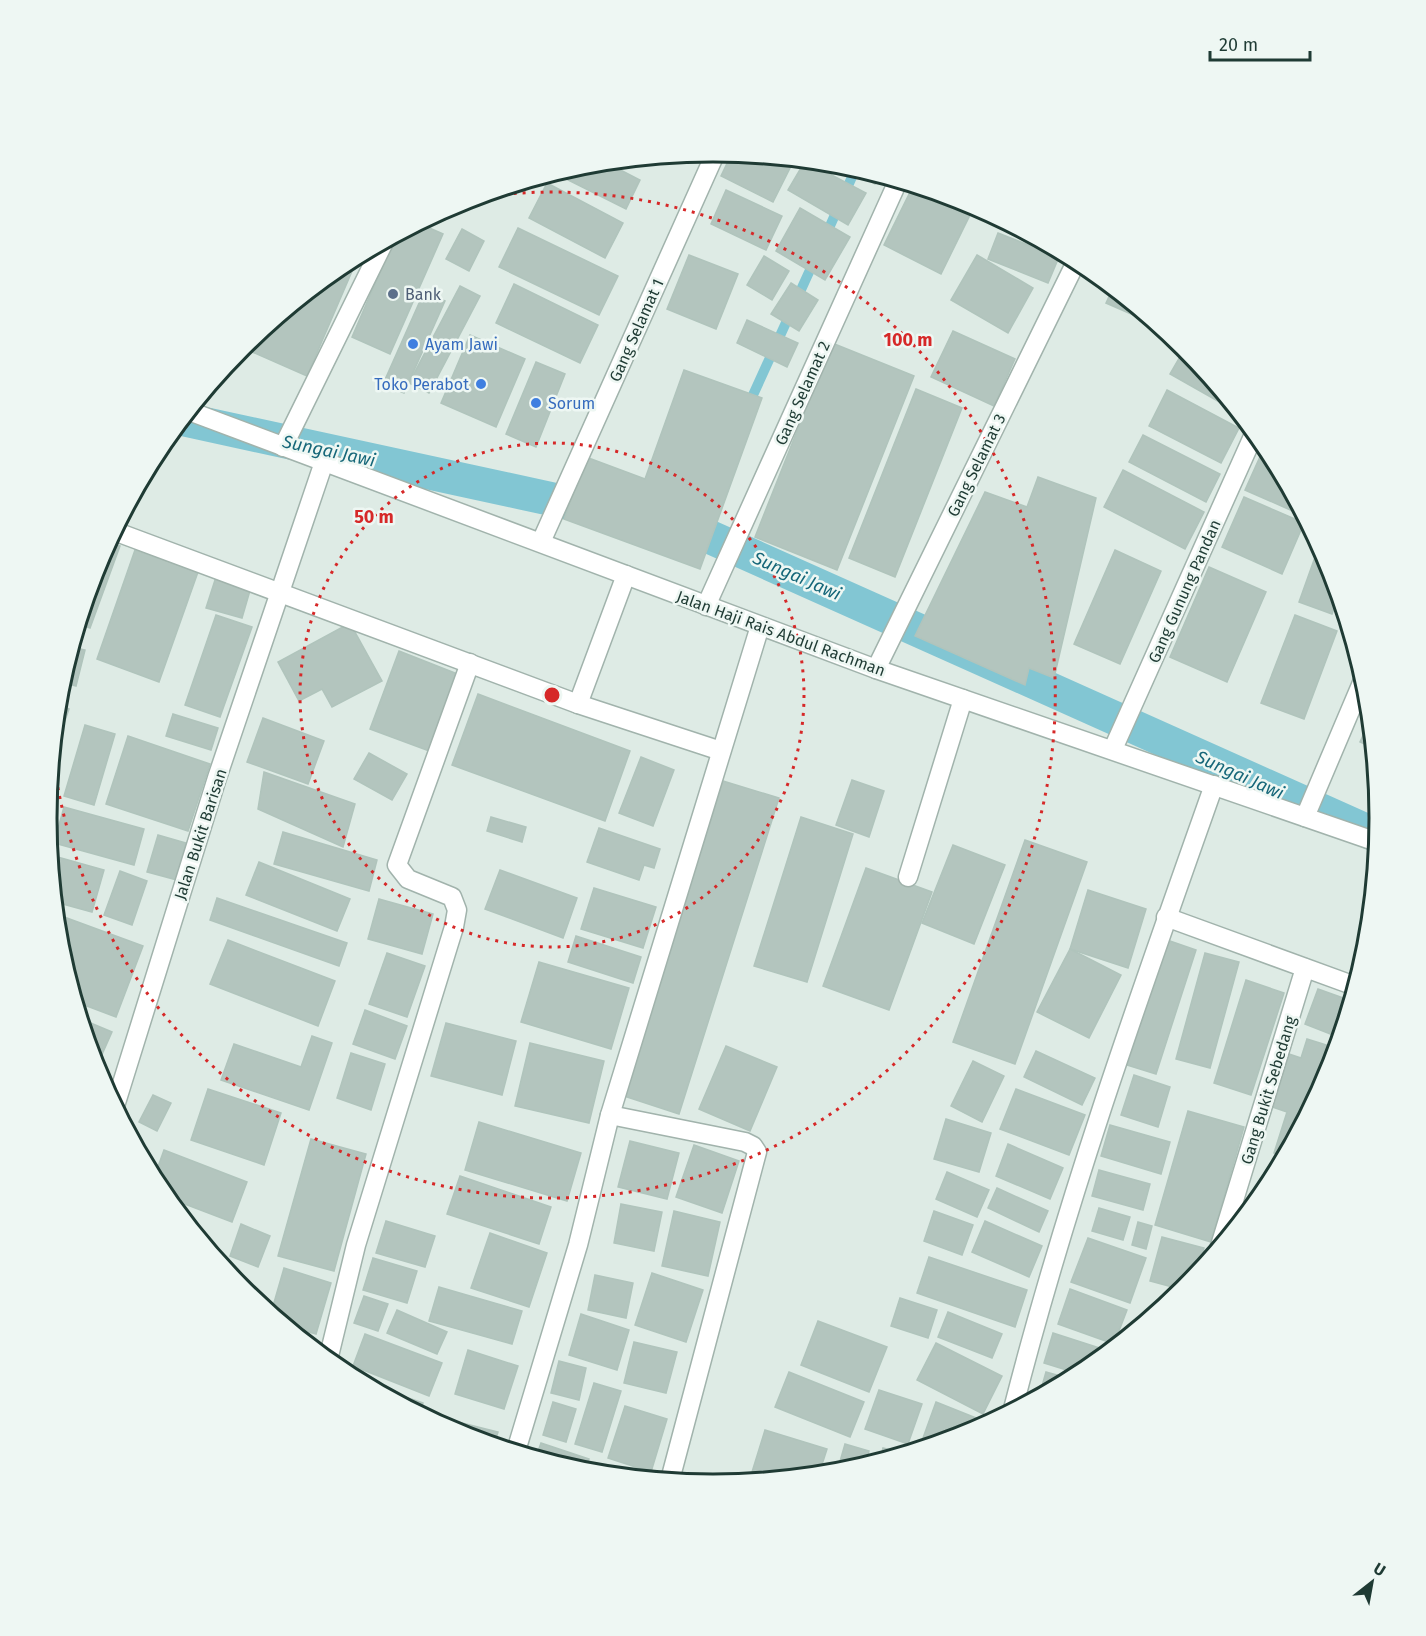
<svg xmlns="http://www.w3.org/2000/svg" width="1426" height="1636" viewBox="0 0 1426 1636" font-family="'Fira Sans',sans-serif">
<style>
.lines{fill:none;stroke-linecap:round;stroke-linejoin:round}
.stream{stroke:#82c6d3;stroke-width:10}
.canal{stroke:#82c6d3;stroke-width:34}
.building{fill:#b3c5be;stroke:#b0c4bc;stroke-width:1.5}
.minor-casing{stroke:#a1b3ac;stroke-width:21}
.minor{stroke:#fff;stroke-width:18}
.ring{fill:none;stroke:#d62828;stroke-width:3;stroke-dasharray:3 6}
.service-dot{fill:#5c6f8a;stroke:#eef7f3;stroke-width:2}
.shop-dot{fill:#3f7fe0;stroke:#eef7f3;stroke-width:2}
.labels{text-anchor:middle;stroke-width:5;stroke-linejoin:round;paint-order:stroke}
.service-label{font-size:16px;fill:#4e5e75;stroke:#eef7f3;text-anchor:start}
.street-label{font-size:16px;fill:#1f3b34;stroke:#eef7f3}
.shop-label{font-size:16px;fill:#366cbe;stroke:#eef7f3;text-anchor:start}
.water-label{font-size:18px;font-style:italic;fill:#166779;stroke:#eef7f3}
.rim{fill:none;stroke:#1f3b34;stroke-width:3}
.centre{fill:#d62828;stroke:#eef7f3;stroke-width:3}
.ring-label{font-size:18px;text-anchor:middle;font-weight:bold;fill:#d62828;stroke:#eef7f3;stroke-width:5;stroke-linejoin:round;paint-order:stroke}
</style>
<rect width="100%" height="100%" fill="#deebe5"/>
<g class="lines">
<g class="stream">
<polyline points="825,237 856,168"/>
<polyline points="748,406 815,259"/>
</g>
<g class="canal">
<polyline points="182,419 597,509"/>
<polyline points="667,524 692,529 1378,836"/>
</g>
</g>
<g class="building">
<polygon points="732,153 794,160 773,202 721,176"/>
<polygon points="805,161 866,193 848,225 788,190"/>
<polygon points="605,162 640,180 626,209 554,173 583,164"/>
<polygon points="839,164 843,164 879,175 875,184"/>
<polygon points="547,183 623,223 605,258 529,218"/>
<polygon points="913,186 970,215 941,274 884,245"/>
<polygon points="726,190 782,216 766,250 711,224"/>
<polygon points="800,208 850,237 825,280 776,251"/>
<polygon points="418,223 443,234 390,354 352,337 396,235"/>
<polygon points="518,228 618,276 599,315 499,267"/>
<polygon points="462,229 484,241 469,271 446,259"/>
<polygon points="998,233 1059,257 1048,283 988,259"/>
<polygon points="359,255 307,376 241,347 343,264"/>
<polygon points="689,255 738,274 716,329 667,309"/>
<polygon points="977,255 1033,288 1008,333 951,300"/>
<polygon points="764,256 789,271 772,300 747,285"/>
<polygon points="791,283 818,300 799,331 771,314"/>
<polygon points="514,284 598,325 580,363 496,323"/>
<polygon points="460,286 480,296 429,393 409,383"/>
<polygon points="1113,288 1161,327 1106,303"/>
<polygon points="424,292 445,301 404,393 383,384"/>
<polygon points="747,320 798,343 787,367 737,343"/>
<polygon points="953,331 1015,359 994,406 931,377"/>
<polygon points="470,335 525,359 496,427 441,403"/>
<polygon points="832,343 914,376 837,570 755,537"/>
<polygon points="1185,348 1239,413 1170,374"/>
<polygon points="536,362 565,374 536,447 506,434"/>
<polygon points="684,370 762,398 700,569 564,519 586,457 645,479"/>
<polygon points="916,389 962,408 895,577 849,558"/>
<polygon points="1167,390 1239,428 1221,463 1149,426"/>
<polygon points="1143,435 1220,474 1206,502 1129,462"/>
<polygon points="1263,450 1270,453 1304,516 1245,490"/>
<polygon points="1123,470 1204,512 1185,549 1104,507"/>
<polygon points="1038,477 1096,498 1054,678 1029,668 1025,685 915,636 985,492 1027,507"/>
<polygon points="1244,497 1304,523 1282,574 1222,547"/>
<polygon points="109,542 120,546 90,628 79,624 97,563"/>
<polygon points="1319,546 1329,563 1339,596 1332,614 1299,602"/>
<polygon points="135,550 198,572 159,682 97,659"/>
<polygon points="1115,550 1161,571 1120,664 1074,644"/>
<polygon points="1209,567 1266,592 1227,682 1170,657"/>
<polygon points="216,577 251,587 242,618 206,608"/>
<polygon points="216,615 252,627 220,717 185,705"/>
<polygon points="1295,615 1337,631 1304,719 1261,703"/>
<polygon points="350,623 382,681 332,707 322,689 299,701 278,662"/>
<polygon points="72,647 85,650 76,686 61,682"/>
<polygon points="399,651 460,675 432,752 370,729"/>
<polygon points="478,694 630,751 605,821 452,765"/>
<polygon points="58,705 69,709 54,752 53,752"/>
<polygon points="173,714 218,728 211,750 166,736"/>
<polygon points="263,718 324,741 308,784 247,762"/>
<polygon points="1370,721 1373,748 1360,742"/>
<polygon points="85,725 115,734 94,805 64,796"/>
<polygon points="128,736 210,764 188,831 106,804"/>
<polygon points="369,753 407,774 392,800 354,779"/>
<polygon points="641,757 674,770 653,826 619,813"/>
<polygon points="264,772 355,804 343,847 258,809"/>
<polygon points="852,780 884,791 869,837 836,825"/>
<polygon points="723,781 779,798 679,1114 624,1096"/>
<polygon points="1377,791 1379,815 1369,810"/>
<polygon points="64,807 144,829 134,865 54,843"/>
<polygon points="491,817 526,827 522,842 487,831"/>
<polygon points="801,817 853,834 807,982 754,966"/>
<polygon points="599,828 660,849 654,868 644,865 639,880 587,862"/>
<polygon points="283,832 377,860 369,891 274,864"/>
<polygon points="158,835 186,843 177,880 147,872"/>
<polygon points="1025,840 1087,862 1015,1064 953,1042"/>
<polygon points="953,845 1005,865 974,944 922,923"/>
<polygon points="54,856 104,870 92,912 55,902 51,865"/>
<polygon points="259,862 350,899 337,931 246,895"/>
<polygon points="866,868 932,892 889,1010 823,986"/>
<polygon points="500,870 577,898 563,938 485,909"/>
<polygon points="120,871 147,881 132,925 104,915"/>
<polygon points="594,888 656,907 643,948 581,929"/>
<polygon points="1088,890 1146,909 1128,968 1070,949"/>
<polygon points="217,898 347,943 339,966 210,920"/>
<polygon points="379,899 433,914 422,954 368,939"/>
<polygon points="56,914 143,946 116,1017 76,1002 59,948"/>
<polygon points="576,936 641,957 633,983 568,962"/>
<polygon points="228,940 335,981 318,1026 210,984"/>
<polygon points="1167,940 1196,950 1156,1074 1127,1065"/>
<polygon points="1070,949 1121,975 1089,1038 1037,1012"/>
<polygon points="387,953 425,966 407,1017 369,1004"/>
<polygon points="1205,953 1239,962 1210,1068 1176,1059"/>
<polygon points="539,962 629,988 611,1049 521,1022"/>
<polygon points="1246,980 1284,993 1251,1095 1214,1083"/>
<polygon points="1318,989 1346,999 1333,1035 1305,1024"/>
<polygon points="365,1010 407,1026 395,1059 353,1044"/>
<polygon points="81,1019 112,1032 96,1068 95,1067"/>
<polygon points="446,1023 516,1041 502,1095 431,1076"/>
<polygon points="312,1036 332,1043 309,1110 221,1080 234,1044 301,1067"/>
<polygon points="1307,1039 1336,1048 1329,1073 1284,1156 1274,1153 1287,1112 1269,1106 1286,1053 1301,1058"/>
<polygon points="530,1043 604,1061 589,1123 515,1106"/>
<polygon points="726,1046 777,1067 750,1131 699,1109"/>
<polygon points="1036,1051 1095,1078 1082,1105 1024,1077"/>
<polygon points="351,1053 385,1064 371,1110 337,1098"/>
<polygon points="973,1061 1004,1076 982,1122 951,1106"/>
<polygon points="1134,1075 1170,1087 1158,1127 1121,1115"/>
<polygon points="208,1089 281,1113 264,1165 191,1140"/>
<polygon points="1016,1089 1085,1115 1069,1155 1000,1129"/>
<polygon points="153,1095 171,1103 157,1131 139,1122"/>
<polygon points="1188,1111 1244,1127 1211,1242 1155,1225"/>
<polygon points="946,1119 991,1133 979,1172 934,1159"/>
<polygon points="479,1122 581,1153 567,1201 465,1170"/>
<polygon points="1110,1125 1170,1142 1161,1174 1101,1156"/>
<polygon points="311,1139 366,1154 334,1271 278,1256"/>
<polygon points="630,1141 679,1153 667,1199 618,1187"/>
<polygon points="1008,1144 1063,1168 1050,1199 996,1176"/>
<polygon points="694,1145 739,1161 722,1213 676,1197"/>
<polygon points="164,1150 247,1182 232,1222 166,1197 154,1178"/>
<polygon points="1099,1170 1150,1184 1143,1210 1092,1196"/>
<polygon points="947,1172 989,1190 977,1217 936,1199"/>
<polygon points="460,1176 551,1207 539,1244 447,1214"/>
<polygon points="997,1188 1048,1211 1039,1232 988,1208"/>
<polygon points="621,1204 662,1212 654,1251 614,1243"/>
<polygon points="1099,1208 1130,1217 1123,1240 1092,1231"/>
<polygon points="674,1211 720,1222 708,1276 662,1266"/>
<polygon points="934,1211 973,1225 962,1255 924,1241"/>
<polygon points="386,1221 435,1236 425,1267 376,1253"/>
<polygon points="985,1221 1042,1246 1029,1277 972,1252"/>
<polygon points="1138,1222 1152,1226 1146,1249 1132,1245"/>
<polygon points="241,1224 270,1236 258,1267 230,1256"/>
<polygon points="490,1233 547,1253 529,1307 471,1288"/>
<polygon points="1162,1237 1204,1248 1197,1274 1183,1290 1150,1281"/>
<polygon points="1088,1238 1146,1258 1130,1303 1071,1282"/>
<polygon points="929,1257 1027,1290 1015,1327 917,1293"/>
<polygon points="373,1258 417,1271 407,1303 363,1290"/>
<polygon points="284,1268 331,1283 316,1334 285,1325 271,1313"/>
<polygon points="652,1273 703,1290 686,1342 635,1325"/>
<polygon points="595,1275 633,1283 626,1318 588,1310"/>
<polygon points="439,1287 522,1311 512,1344 429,1321"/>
<polygon points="1070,1289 1127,1310 1114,1344 1058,1324"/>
<polygon points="364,1296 388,1304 378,1331 354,1323"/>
<polygon points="900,1298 937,1310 928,1338 891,1326"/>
<polygon points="397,1310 447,1332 437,1354 387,1333"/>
<polygon points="948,1312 1002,1334 992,1358 938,1337"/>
<polygon points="581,1314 629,1330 617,1370 569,1355"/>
<polygon points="818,1321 887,1347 869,1392 801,1365"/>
<polygon points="1053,1333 1109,1351 1079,1374 1044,1363"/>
<polygon points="365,1334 442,1363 429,1396 353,1366"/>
<polygon points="634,1342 677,1352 666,1393 624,1383"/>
<polygon points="936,1343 1002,1376 983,1414 917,1380"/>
<polygon points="468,1350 518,1366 504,1409 455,1394"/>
<polygon points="559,1361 586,1368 579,1400 551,1393"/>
<polygon points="789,1372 864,1402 850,1437 775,1407"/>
<polygon points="1046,1372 1071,1379 1040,1393"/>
<polygon points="364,1383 423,1403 420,1413"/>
<polygon points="594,1383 621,1391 602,1452 575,1444"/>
<polygon points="879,1390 922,1404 908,1444 865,1429"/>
<polygon points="553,1402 576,1409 566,1442 543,1435"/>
<polygon points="936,1402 989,1423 968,1434 919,1449"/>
<polygon points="625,1406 667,1419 651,1472 608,1458"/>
<polygon points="442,1418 498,1432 494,1445 458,1434 440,1424"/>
<polygon points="765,1430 827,1449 819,1474 773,1479 752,1472"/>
<polygon points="541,1443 589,1459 585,1472 536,1457"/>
<polygon points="845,1444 869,1451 865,1465 837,1472"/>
<polygon points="883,1448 904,1453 880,1461"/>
<polygon points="599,1466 649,1478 598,1473"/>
</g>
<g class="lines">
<defs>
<g id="minor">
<polyline points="189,411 876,669 1377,842"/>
<polyline points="283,447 384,242"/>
<polyline points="114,531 578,704 721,751"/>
<polyline points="541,542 716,152"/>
<polyline points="706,606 898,181"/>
<polyline points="876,669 1077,260"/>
<polyline points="578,704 626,575"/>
<polyline points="1113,749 1255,432"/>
<polyline points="1305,817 1364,678"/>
<polyline points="908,877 963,699"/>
<polyline points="1166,917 1355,986"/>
<polyline points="115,1106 217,778 324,462"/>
<polyline points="610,1115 745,1142 753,1146 757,1152 670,1480"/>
<polyline points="1220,1246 1305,968"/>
<polyline points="328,1360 356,1245 454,927 457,910 452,897 408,879 397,865 470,663"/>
<path d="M1013,1409C1067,1197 1141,991 1214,785"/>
<polyline points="516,1451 578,1245 610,1115 760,626"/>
</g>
</defs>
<use href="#minor" class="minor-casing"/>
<use href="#minor" class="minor"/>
</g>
<g class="ring">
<circle cx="552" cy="695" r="252"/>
<path d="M469 199A503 503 0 1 1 53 756"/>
</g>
<circle class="service-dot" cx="393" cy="294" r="6"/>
<g class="shop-dot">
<circle cx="413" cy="344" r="6"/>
<circle cx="481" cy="384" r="6"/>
<circle cx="536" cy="403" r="6"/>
</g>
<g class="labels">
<g class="service-label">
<text x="405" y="300">Bank</text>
</g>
<g class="street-label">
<text transform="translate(636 330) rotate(-66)" y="6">Gang Selamat 1</text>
<text transform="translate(802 393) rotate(-66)" y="6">Gang Selamat 2</text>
<text transform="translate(976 465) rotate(-64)" y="6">Gang Selamat 3</text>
<text transform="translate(1184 591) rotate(-66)" y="6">Gang Gunung Pandan</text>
<text transform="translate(781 633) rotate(20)" y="6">Jalan Haji Rais Abdul Rachman</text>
<text transform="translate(200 834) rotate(-72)" y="6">Jalan Bukit Barisan</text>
<text transform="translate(1268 1090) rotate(-73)" y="6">Gang Bukit Sebedang</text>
</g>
<g class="shop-label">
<text x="425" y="350">Ayam Jawi</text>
<text x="469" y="390" text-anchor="end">Toko Perabot</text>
<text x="548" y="409">Sorum</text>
</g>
<g class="water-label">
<text transform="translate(329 451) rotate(12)" y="6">Sungai Jawi</text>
<text transform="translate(797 576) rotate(24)" y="6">Sungai Jawi</text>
<text transform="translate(1240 775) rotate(24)" y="6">Sungai Jawi</text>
</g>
</g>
<path d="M0 0H1426V1636H0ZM57 818a656 656 0 1 1 1312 0a656 656 0 1 1-1312 0Z" fill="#eef7f3" fill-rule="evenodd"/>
<path class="rim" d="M57 818a656 656 0 1 1 1312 0a656 656 0 1 1-1312 0Z"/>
<circle cx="552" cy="695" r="9" class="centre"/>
<g class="ring-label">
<text x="908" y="346">100 m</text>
<text x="374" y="523">50 m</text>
</g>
<g transform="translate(1372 1582) rotate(31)" stroke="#eef7f3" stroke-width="4.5" paint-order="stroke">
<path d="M0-4.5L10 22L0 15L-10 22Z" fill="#1f3b34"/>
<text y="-9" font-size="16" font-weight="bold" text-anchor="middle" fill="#1f3b34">U</text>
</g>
<path d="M1210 51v9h100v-9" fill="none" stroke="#1f3b34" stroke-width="3"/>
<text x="1219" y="51" font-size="18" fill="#1f3b34" stroke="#eef7f3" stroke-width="4.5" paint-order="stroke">20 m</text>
</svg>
